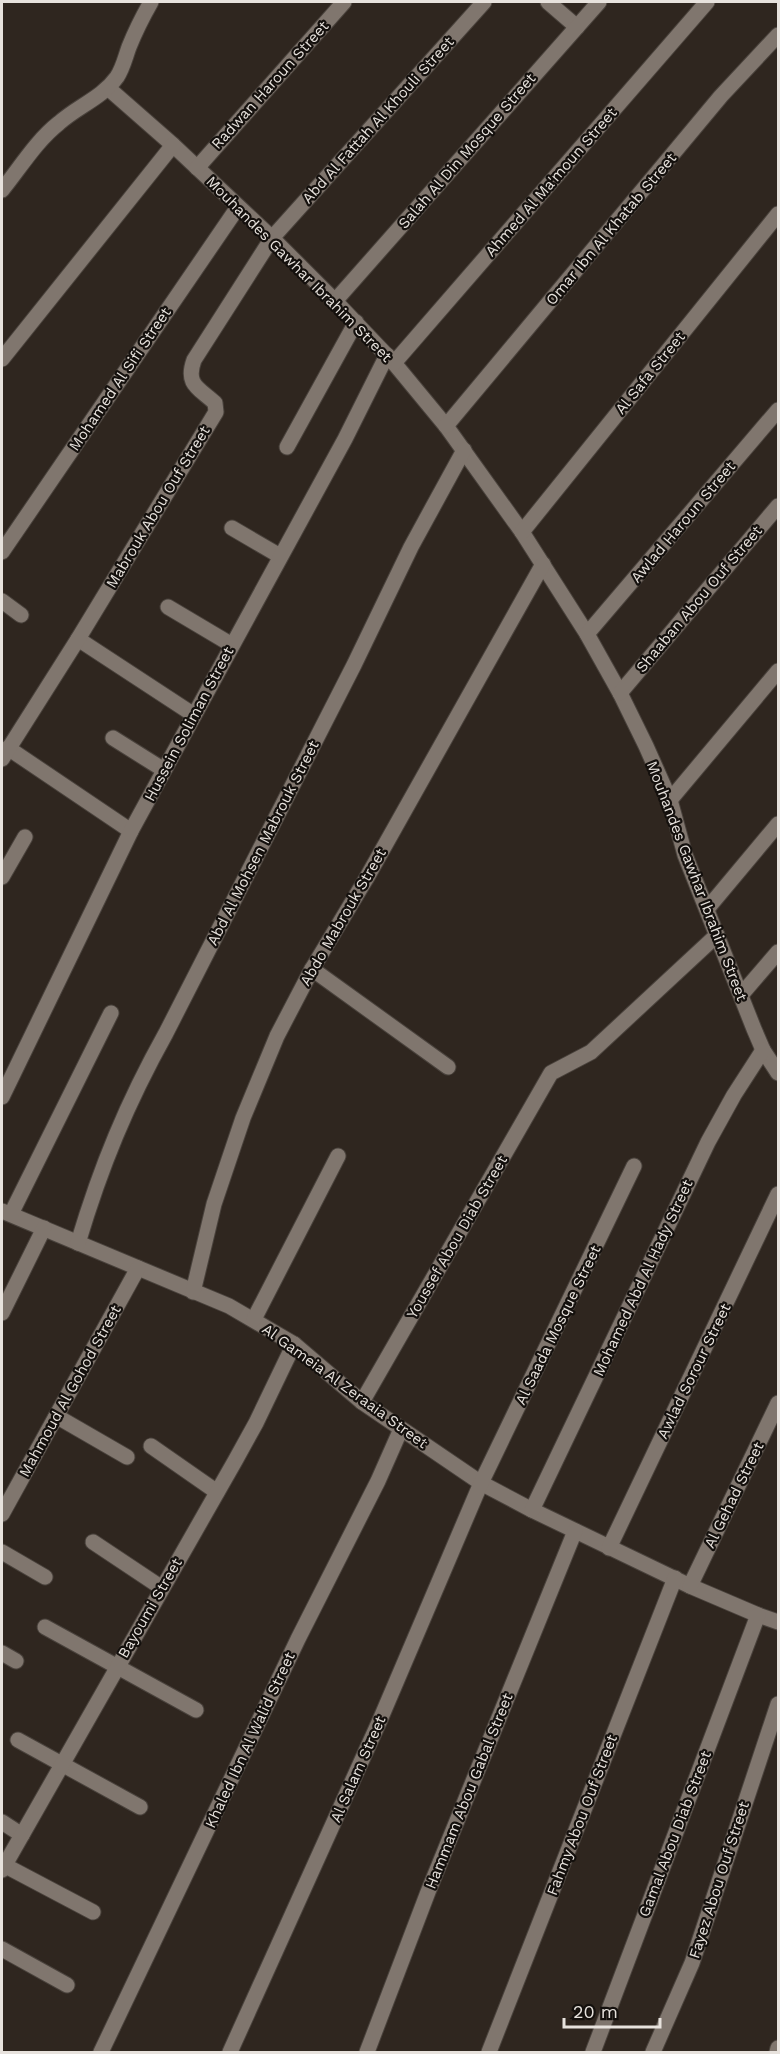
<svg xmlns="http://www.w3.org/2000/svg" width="780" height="2054" viewBox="0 0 780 2054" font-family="'Work Sans',sans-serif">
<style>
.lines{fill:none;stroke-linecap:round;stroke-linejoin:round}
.minor-casing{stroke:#49423c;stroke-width:17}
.minor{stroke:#80766e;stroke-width:15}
.labels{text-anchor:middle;stroke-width:4.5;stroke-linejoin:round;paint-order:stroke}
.street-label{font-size:15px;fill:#e7e2dd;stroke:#14100d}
</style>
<rect width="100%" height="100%" fill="#2f261f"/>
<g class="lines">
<defs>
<g id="minor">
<polyline points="548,2 577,27"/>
<polyline points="108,88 173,145 272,238 335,301 394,363 446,426 522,532 587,634 620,693 646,746 670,800 685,855 754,1029 763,1050 778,1073"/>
<polyline points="197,168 344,2"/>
<path d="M2,190C20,168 36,141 59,123C78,106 102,98 117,77C123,68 125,58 129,47C135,32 143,16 151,2"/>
<polyline points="335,301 599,2"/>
<polyline points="2,359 173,145"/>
<polyline points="394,363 707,2"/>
<polyline points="446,426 721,96 778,35"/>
<polyline points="287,447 356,322"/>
<polyline points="232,528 280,556"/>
<polyline points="522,532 778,214"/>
<polyline points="2,552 238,207"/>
<polyline points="2,601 21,615"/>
<polyline points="168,607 232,645"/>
<polyline points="587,634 778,410"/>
<polyline points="78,639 194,715"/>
<polyline points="620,693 778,506"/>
<polyline points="113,738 164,770"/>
<polyline points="8,748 131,831"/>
<path d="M2,759L78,639L216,412L215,403C199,388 185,385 194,360L272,238L484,2"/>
<polyline points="670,800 778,671"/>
<polyline points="2,877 25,837"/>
<polyline points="707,909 778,824"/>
<polyline points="312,969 448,1067"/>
<polyline points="741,995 778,952"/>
<polyline points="2,1097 131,831 345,439 387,355"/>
<polyline points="2,1211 229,1306 294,1344 362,1402 481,1483 532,1510 690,1586 758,1615 778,1622"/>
<polyline points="11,1214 111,1013"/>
<path d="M78,1243C101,1166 127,1103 166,1033L354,665L411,547L464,450"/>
<polyline points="193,1292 214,1204 243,1118 277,1036 312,969 366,879 543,564"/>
<polyline points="2,1313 44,1228"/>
<polyline points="254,1319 338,1156"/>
<polyline points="362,1402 551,1073 591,1052 717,935"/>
<polyline points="56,1416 127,1457"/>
<polyline points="151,1446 217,1492"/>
<polyline points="532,1510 708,1142 734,1095 763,1050"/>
<polyline points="2,1514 138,1268"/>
<polyline points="93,1542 162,1588"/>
<polyline points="609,1548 778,1194"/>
<polyline points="2,1552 45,1577"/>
<polyline points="690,1586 778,1403"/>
<polyline points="45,1627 196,1710"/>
<polyline points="2,1653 16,1661"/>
<polyline points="18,1740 140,1807"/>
<polyline points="2,1822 22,1835"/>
<polyline points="4,1865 93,1912"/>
<polyline points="2,1870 235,1461 256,1423 294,1344"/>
<polyline points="2,1949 67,1985"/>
<polyline points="101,2052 298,1639 378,1481 401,1429"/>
<polyline points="230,2052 380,1720 481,1483 634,1166"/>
<polyline points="367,2052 428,1892 575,1531"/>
<polyline points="489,2052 675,1578"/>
<polyline points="593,2052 758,1615"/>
<polyline points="653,2052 692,1963 778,1704"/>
<polyline points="777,2052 778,2048"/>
</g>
</defs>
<use href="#minor" class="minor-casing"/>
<use href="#minor" class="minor"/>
</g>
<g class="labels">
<g class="street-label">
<text transform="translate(270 85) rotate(-48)" y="5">Radwan Haroun Street</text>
<text transform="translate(378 120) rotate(-48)" y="5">Abd Al Fattah Al Khouli Street</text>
<text transform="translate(467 151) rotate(-49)" y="5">Salah Al Din Mosque Street</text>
<text transform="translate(551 182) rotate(-49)" y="5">Ahmed Al Ma'moun Street</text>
<text transform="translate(611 229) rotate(-50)" y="5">Omar Ibn Al Khatab Street</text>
<text transform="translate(299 269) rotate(45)" y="5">Mouhandes Gawhar Ibrahim Street</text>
<text transform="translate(650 373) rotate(-51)" y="5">Al Safa Street</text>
<text transform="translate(120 379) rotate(-56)" y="5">Mohamed Al Sifi Street</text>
<text transform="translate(158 507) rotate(-59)" y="5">Mabrouk Abou Ouf Street</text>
<text transform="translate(683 522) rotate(-50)" y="5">Awlad Haroun Street</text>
<text transform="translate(699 599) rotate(-50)" y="5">Shaaban Abou Ouf Street</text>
<text transform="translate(189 724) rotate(-62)" y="5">Hussein Soliman Street</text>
<text transform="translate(263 843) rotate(-63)" y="5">Abd Al Mohsen Mabrouk Street</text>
<text transform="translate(697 881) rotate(69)" y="5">Mouhandes Gawhar Ibrahim Street</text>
<text transform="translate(343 917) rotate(-60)" y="5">Abdo Mabrouk Street</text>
<text transform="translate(457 1237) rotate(-60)" y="5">Youssef Abou Diab Street</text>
<text transform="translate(643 1278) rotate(-65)" y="5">Mohamed Abd Al Hady Street</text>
<text transform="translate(558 1325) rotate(-64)" y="5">Al Saada Mosque Street</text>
<text transform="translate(694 1371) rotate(-64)" y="5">Awlad Sorour Street</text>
<text transform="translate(345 1386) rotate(36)" y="5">Al Gameia Al Zeraaia Street</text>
<text transform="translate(70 1391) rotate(-61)" y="5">Mahmoud Al Gohod Street</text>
<text transform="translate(734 1495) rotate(-64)" y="5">Al Gehad Street</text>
<text transform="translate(150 1608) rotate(-60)" y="5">Bayoumi Street</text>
<text transform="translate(250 1740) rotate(-65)" y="5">Khaled Ibn Al Walid Street</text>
<text transform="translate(358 1769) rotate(-66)" y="5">Al Salam Street</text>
<text transform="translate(469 1791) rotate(-68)" y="5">Hammam Abou Gabal Street</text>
<text transform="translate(582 1815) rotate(-69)" y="5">Fahmy Abou Ouf Street</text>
<text transform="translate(675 1834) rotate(-69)" y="5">Gamal Abou Diab Street</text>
<text transform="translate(719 1880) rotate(-72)" y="5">Fayez Abou Ouf Street</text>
</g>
</g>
<rect width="780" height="2054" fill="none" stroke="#e7e2dd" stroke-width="6"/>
<path d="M564 2018v9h96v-9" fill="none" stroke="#e7e2dd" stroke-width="3"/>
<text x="573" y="2018" font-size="18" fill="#e7e2dd" stroke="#14100d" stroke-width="4.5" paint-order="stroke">20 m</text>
</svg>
